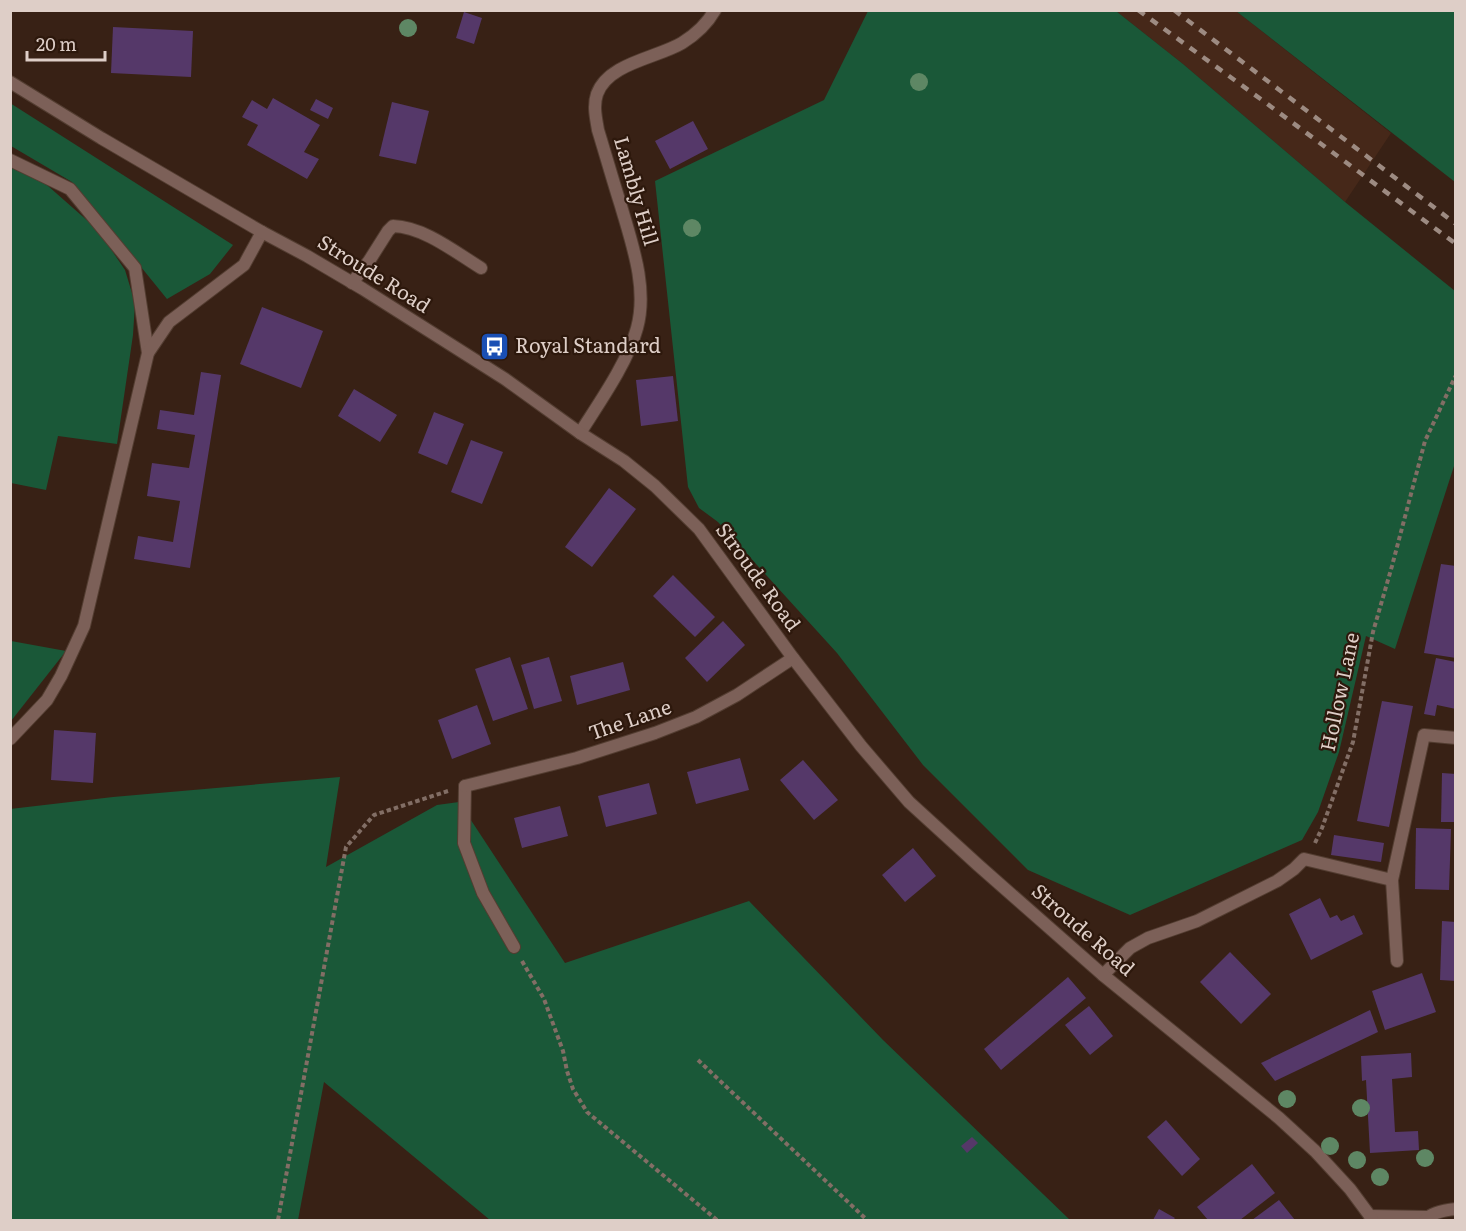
<svg xmlns="http://www.w3.org/2000/svg" width="1466" height="1231" viewBox="0 0 1466 1231" font-family="Literata,serif">
<style>
.built{fill:#462819}
.green{fill:#1a5838}
.building{fill:#553869}
.lines{fill:none;stroke-linecap:round;stroke-linejoin:round}
.service-casing{stroke:#533d31;stroke-width:14}
.minor-casing{stroke:#533d31;stroke-width:14}
.tertiary-casing{stroke:#533d31;stroke-width:14}
.path{stroke:#826e65;stroke-width:4;stroke-dasharray:4.5 3;stroke-linecap:butt}
.service{stroke:#7c6058;stroke-width:12}
.minor{stroke:#7c6058;stroke-width:12}
.tertiary{stroke:#7c6058;stroke-width:12}
.rail{stroke:#9d8b82;stroke-width:4.5;stroke-dasharray:8 8;stroke-linecap:butt}
.tree{fill:#5e8764}
.labels{text-anchor:middle;stroke-width:4.5;stroke-linejoin:round;paint-order:stroke}
.street-label{font-size:20px;fill:#decec7;stroke:#2d180c}
.poi-label{font-size:20px;fill:#decec7;stroke:#2d180c;text-anchor:start}
</style>
<rect width="100%" height="100%" fill="#382115"/>
<polygon class="built" points="1116,11 1236,11 1391,133 1345,202 1183,64"/>
<g class="green">
<polygon points="868,11 1116,11 1183,64 1345,202 1455,291 1455,463 1395,649 1366,636 1339,752 1318,812 1302,840 1130,915 1028,870 923,765 837,653 718,522 699,508 688,487 655,181 824,100"/>
<polygon points="1236,11 1455,11 1455,182"/>
<polygon points="10,103 233,245 210,274 167,299 72,182 11,146"/>
<polygon points="10,160 31,171 98,230 125,270 135,303 133,335 117,444 58,436 46,490 11,483"/>
<polygon points="11,641 66,651 11,721 10,641"/>
<polygon points="340,777 326,867 437,805 459,802 565,963 749,901 883,1040 1070,1220 490,1220 324,1082 298,1220 11,1220 10,809 113,797"/>
</g>
<g class="building">
<polygon points="464,12 482,18 474,44 456,38"/>
<polygon points="113,27 193,31 191,77 111,73"/>
<polygon points="273,98 320,125 304,152 319,159 307,179 247,145 258,125 242,117 252,100 267,109"/>
<polygon points="316,99 333,108 328,119 310,110"/>
<polygon points="392,102 429,111 416,164 379,156"/>
<polygon points="693,121 708,149 670,169 655,141"/>
<polygon points="262,307 323,331 301,388 240,364"/>
<polygon points="201,372 221,375 190,568 134,559 138,536 173,542 180,501 147,496 152,463 189,468 195,435 157,429 160,410 194,415"/>
<polygon points="673,376 678,421 641,426 636,380"/>
<polygon points="354,389 397,415 380,442 338,416"/>
<polygon points="434,412 464,424 447,465 418,453"/>
<polygon points="471,440 503,452 482,504 451,492"/>
<polygon points="609,488 636,509 592,567 565,547"/>
<polygon points="1441,564 1456,566 1456,658 1424,653"/>
<polygon points="673,575 715,617 695,637 653,596"/>
<polygon points="723,621 745,645 707,682 685,658"/>
<polygon points="510,657 528,709 493,721 475,669"/>
<polygon points="549,657 562,701 534,709 521,665"/>
<polygon points="1436,658 1456,662 1456,709 1437,705 1435,716 1424,714"/>
<polygon points="623,662 630,690 577,705 570,676"/>
<polygon points="1382,701 1413,706 1389,827 1357,821"/>
<polygon points="477,705 491,744 452,759 438,720"/>
<polygon points="54,730 96,733 93,783 51,780"/>
<polygon points="740,758 749,790 696,804 687,772"/>
<polygon points="803,760 838,800 814,820 780,780"/>
<polygon points="1442,773 1456,774 1456,822 1441,822"/>
<polygon points="649,783 657,814 606,827 598,796"/>
<polygon points="560,806 568,836 522,848 514,818"/>
<polygon points="1416,828 1451,829 1449,890 1415,889"/>
<polygon points="1334,835 1384,843 1381,862 1331,855"/>
<polygon points="913,848 936,876 905,902 882,875"/>
<polygon points="1320,898 1330,918 1337,915 1341,921 1354,915 1363,934 1311,960 1289,914"/>
<polygon points="1442,921 1456,922 1456,981 1440,980"/>
<polygon points="1230,952 1271,994 1241,1024 1200,982"/>
<polygon points="1422,973 1436,1012 1385,1030 1372,991"/>
<polygon points="1068,977 1086,998 1001,1070 984,1049"/>
<polygon points="1089,1006 1113,1036 1090,1055 1065,1025"/>
<polygon points="1370,1010 1378,1032 1275,1081 1261,1063"/>
<polygon points="1411,1053 1412,1077 1392,1079 1395,1132 1418,1131 1419,1150 1370,1153 1366,1080 1362,1081 1361,1056"/>
<polygon points="1166,1120 1200,1159 1182,1176 1147,1137"/>
<polygon points="972,1137 978,1143 967,1153 961,1146"/>
<polygon points="1252,1164 1275,1193 1240,1220 1208,1220 1197,1207"/>
<polygon points="1279,1200 1295,1220 1252,1220"/>
<polygon points="1159,1209 1175,1218 1173,1220 1153,1220"/>
</g>
<g class="lines">
<defs>
<g id="service">
<polyline points="10,160 70,189 135,268 148,353"/>
<path d="M352,283L369,261L388,231L393,226C424,227 455,252 481,268"/>
<polyline points="10,739 47,700 61,676 84,626 148,353 169,322 244,265 262,232"/>
<polyline points="465,786 464,843 483,893 514,947"/>
<polyline points="1397,961 1392,880 1424,735 1456,738"/>
<polyline points="1103,975 1130,948 1148,938 1197,921 1277,881 1294,869 1304,859 1392,880"/>
</g>
<g id="minor">
<path d="M580,433C599,403 628,362 637,328C648,288 632,244 621,206C613,181 606,156 598,130C596,118 593,106 597,94C608,63 657,58 682,43C695,35 707,24 715,10"/>
<polyline points="465,786 577,758 655,733 696,717 737,695 793,658"/>
<polyline points="1370,1216 1427,1217"/>
<path d="M1425,1220C1432,1212 1445,1210 1456,1209"/>
</g>
<polyline id="tertiary" points="10,82 101,138 262,232 307,256 363,289 505,379 580,433 624,461 655,486 699,529 793,658 861,746 909,802 978,865 1103,975 1279,1118 1315,1151 1350,1189 1370,1216 1372,1220"/>
</defs>
<use href="#service" class="service-casing"/>
<use href="#minor" class="minor-casing"/>
<use href="#tertiary" class="tertiary-casing"/>
<g class="path">
<polyline points="1315,843 1322,828 1353,742 1373,632 1392,566 1425,441 1456,375"/>
<polyline points="522,961 544,999 563,1051 567,1071 573,1089 587,1112 717,1220"/>
<polyline points="698,1060 867,1220"/>
<polyline points="278,1220 346,847 374,815 448,791"/>
</g>
<use href="#service" class="service"/>
<use href="#minor" class="minor"/>
<use href="#tertiary" class="tertiary"/>
<g class="rail">
<polyline points="1138,10 1262,100 1456,244"/>
<polyline points="1174,10 1456,224"/>
</g>
</g>
<g class="tree">
<circle cx="408" cy="28" r="9"/>
<circle cx="919" cy="82" r="9"/>
<circle cx="692" cy="228" r="9"/>
<circle cx="1287" cy="1099" r="9"/>
<circle cx="1361" cy="1108" r="9"/>
<circle cx="1330" cy="1146" r="9"/>
<circle cx="1425" cy="1158" r="9"/>
<circle cx="1357" cy="1160" r="9"/>
<circle cx="1380" cy="1177" r="9"/>
</g>
<defs>
<symbol id="bus-square" viewBox="-11 -11 22 22"><rect x="-9" y="-9" width="18" height="18" rx="4" fill="#1a4fb4" stroke="#2d180c"/><path d="M-5-6H5V4H4V6H2V4H-2V6H-4V4H-5ZM-3.5-4V0h7V-4ZM-3.5 1.2v1.5H-2V1.2ZM2 1.2v1.5H3.5V1.2Z" fill="#fff"/></symbol>
</defs>
<g fill-rule="evenodd">
<use href="#bus-square" x="478" y="330" width="33" height="33"/>
</g>
<g class="labels">
<g class="street-label">
<text transform="translate(636 191) rotate(74)" y="7">Lambly Hill</text>
<text transform="translate(374 274) rotate(32)" y="7">Stroude Road</text>
<text transform="translate(758 577) rotate(54)" y="7">Stroude Road</text>
<text transform="translate(1340 692) rotate(-78)" y="7">Hollow Lane</text>
<text transform="translate(630 720) rotate(-19)" y="7">The Lane</text>
<text transform="translate(1083 930) rotate(41)" y="7">Stroude Road</text>
</g>
<g class="poi-label">
<text x="515" y="353">Royal Standard</text>
</g>
</g>
<rect width="1466" height="1231" fill="none" stroke="#decec7" stroke-width="24"/>
<path d="M27 51v9h78v-9" fill="none" stroke="#decec7" stroke-width="3"/>
<text x="36" y="51" font-size="18" fill="#decec7" stroke="#2d180c" stroke-width="4.5" paint-order="stroke">20 m</text>
</svg>
